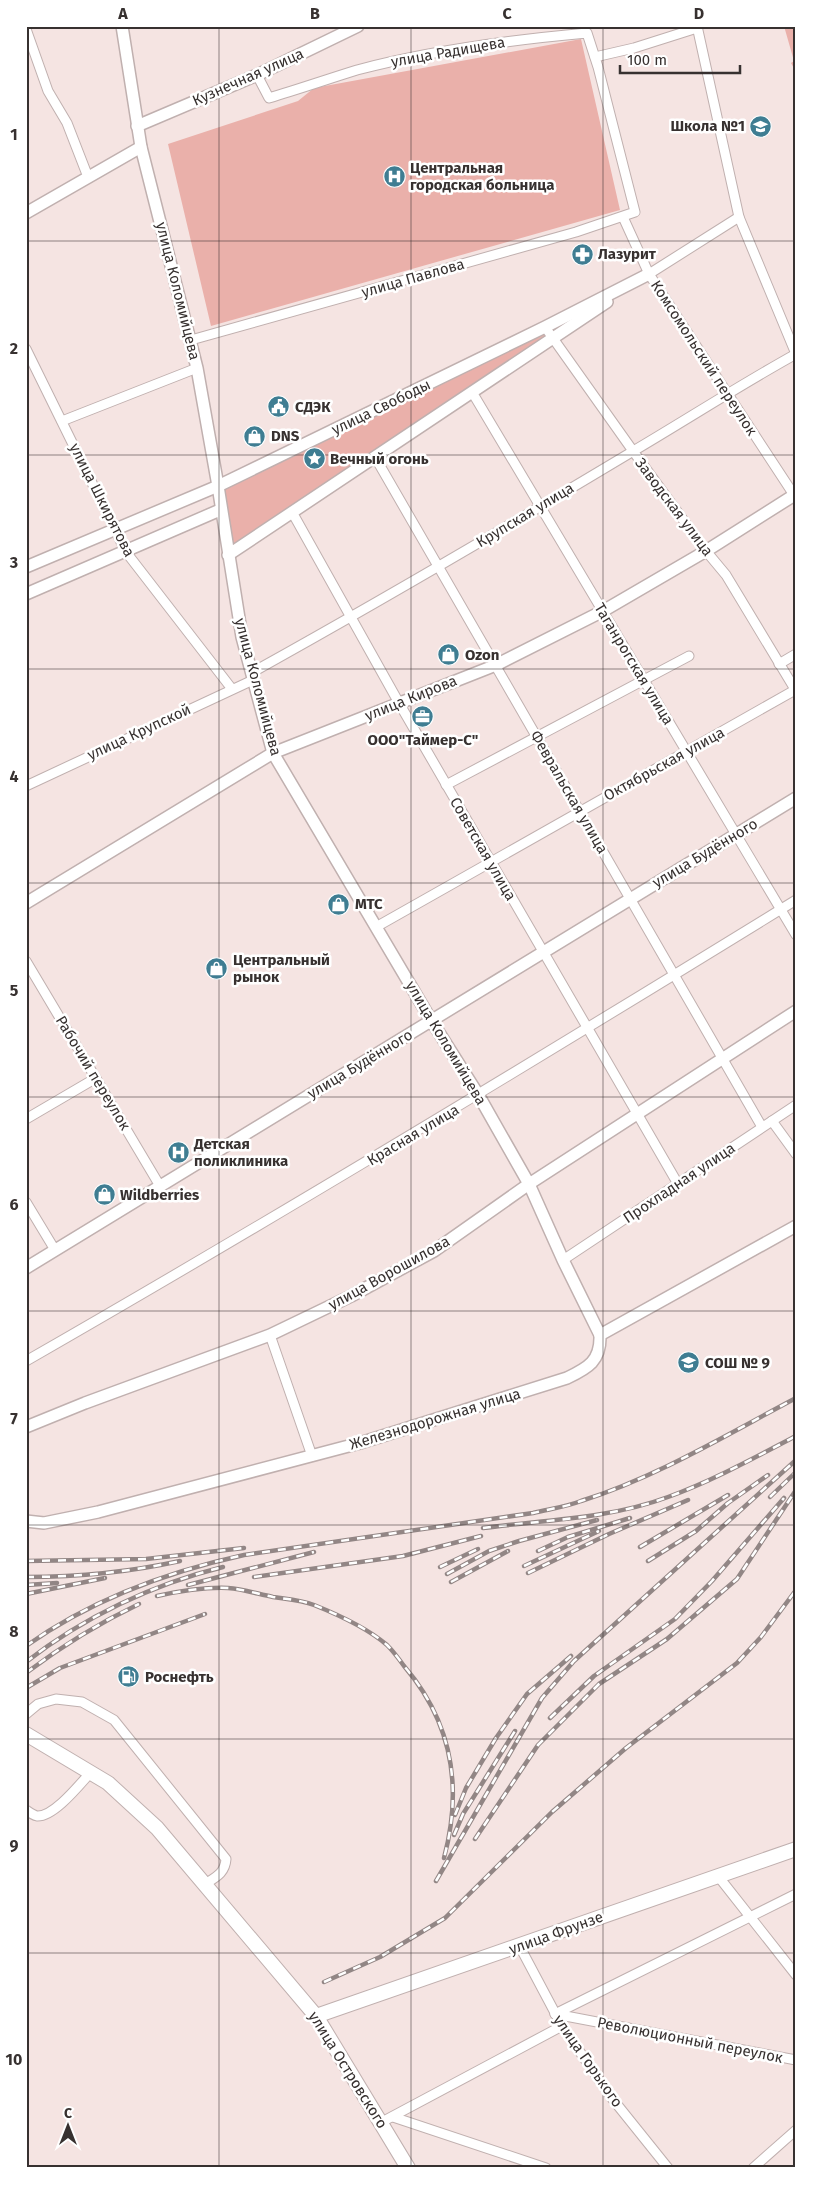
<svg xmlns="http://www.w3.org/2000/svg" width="822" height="2194" viewBox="0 0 822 2194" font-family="'Fira Sans',sans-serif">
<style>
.green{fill:#eab0aa}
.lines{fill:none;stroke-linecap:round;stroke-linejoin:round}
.street-casing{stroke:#c0b0af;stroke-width:11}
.secondary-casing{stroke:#c0b0af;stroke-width:14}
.primary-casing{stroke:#c0b0af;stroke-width:16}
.street{stroke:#fff;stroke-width:9}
.secondary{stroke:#fff;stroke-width:11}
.primary{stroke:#fff;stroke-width:14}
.rail-casing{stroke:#928685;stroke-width:4.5}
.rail{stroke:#fff;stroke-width:2.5;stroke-dasharray:8;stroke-linecap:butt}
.grid{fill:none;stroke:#373130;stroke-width:1;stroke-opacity:0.55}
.labels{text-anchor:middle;stroke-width:5;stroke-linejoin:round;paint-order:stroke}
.street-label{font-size:15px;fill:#373130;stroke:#fff}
.poi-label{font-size:15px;font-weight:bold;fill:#373130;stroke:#fff;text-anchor:start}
.neatline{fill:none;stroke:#373130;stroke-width:2}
.grid-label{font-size:16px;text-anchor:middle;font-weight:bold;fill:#373130}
</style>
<rect width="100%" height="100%" fill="#f5e4e2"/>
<g class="green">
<polygon points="784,26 796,26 796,72 791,63 794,61"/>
<polygon points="581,39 620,210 211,326 168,144 298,101 314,88"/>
<polygon points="545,327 553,339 228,555 218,486"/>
</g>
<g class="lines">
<defs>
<g id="street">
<polyline points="26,29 48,91 67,123 88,177"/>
<polyline points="595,57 634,48 697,28"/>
<polyline points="623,217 649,274 794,495"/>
<polyline points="649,274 739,217"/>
<polyline points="545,327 633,451 706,551 726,575 796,691"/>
<path d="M191,340L576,232L635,212L598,67L587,33C510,40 432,50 357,70C328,79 299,89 269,98L257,75"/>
<polyline points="26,349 126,552 232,689"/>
<polyline points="472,392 796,935"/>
<polyline points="62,421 197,368"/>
<polyline points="375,457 762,1127"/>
<polyline points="292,512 399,703 678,1184"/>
<polyline points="779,664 796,654"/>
<path d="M251,673C379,602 505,528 630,453C686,420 740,385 796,354L739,217L697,26"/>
<polyline points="446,785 689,656"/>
<polyline points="26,786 253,680"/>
<polyline points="376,927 795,690"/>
<polyline points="26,961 160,1186"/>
<polyline points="26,1119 96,1078"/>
<polyline points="772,1121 796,1154"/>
<polyline points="26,1202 55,1250"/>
<polyline points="563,1260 796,1105"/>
<polyline points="270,1335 312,1456"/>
<path d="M26,1361C286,1212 541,1057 796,900"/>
<path d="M26,1714L38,1704L56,1699L82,1702L114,1720L226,1859C225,1873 216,1877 205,1884"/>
<path d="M26,1810C29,1812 33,1815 37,1816C54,1817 80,1784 91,1772"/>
<polyline points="718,1876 796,1975"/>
<polyline points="520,1947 562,2026 611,2097 668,2168"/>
<polyline points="555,2014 796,1894"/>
<polyline points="555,2014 796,2060"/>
<polyline points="393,2117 546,2168"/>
<polyline points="380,2123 562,2026"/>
<polyline points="753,2168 796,2130"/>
</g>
<g id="secondary">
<polyline points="122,26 141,147 197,368 218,486 242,637 273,753 431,1020 479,1096 529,1184 563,1260 600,1335"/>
<polyline points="137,126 257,75 358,26"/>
<polyline points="26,213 141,147"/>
<polyline points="228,555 607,302"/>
<polyline points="26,567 218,486 545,327 649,274"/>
<polyline points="26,594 220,510"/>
<polyline points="26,903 273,753 496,665 603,611 706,551 796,494"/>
<polyline points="26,1268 796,798"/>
<polyline points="26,1427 85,1403 270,1335 351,1296 434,1251 529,1184 796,1011"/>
<path d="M26,1521L44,1523L98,1512L360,1443L567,1378C588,1368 601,1361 600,1335L796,1226"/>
</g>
<g id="primary">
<polyline points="26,1734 108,1783 157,1828 316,2016 408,2168"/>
<polyline points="316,2016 796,1849"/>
</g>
</defs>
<use href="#street" class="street-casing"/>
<use href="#secondary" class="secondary-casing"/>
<use href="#primary" class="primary-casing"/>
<use href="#street" class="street"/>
<use href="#secondary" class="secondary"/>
<use href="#primary" class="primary"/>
<defs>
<g id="rail">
<polyline points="770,1497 796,1472"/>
<path d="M483,1528C544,1520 609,1519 668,1497C712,1481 754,1458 796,1436"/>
<polyline points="640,1547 728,1495"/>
<polyline points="538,1551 568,1537 630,1518"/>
<polyline points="26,1561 146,1559 244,1548"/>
<polyline points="648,1561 696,1531 728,1503 768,1475"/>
<polyline points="524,1566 599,1531"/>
<polyline points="440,1567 478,1549"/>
<polyline points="528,1573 609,1534 688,1500"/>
<polyline points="447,1574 489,1551 519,1541 597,1520"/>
<path d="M26,1577C78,1577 130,1572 180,1561"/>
<polyline points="254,1577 403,1556 481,1536"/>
<polyline points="451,1582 508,1551"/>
<polyline points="26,1585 57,1583"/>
<polyline points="188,1585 314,1552"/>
<polyline points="26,1594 105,1578"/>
<path d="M157,1596C180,1591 204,1587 228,1588C243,1589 258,1594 273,1597C286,1599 301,1600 314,1605C339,1615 367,1628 387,1645C393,1651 399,1659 404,1666C452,1722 463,1787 444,1858"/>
<path d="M26,1646C91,1600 166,1572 244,1555L533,1513C549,1509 566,1507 581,1501C657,1477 726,1435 796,1398"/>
<path d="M26,1662C84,1617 153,1584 223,1567"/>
<path d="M26,1673C62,1646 99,1623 139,1604"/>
<polyline points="26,1688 60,1668 205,1614"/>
<polyline points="550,1718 594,1676 675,1619 712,1581 784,1498"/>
<polyline points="455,1815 466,1788 496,1738 527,1694 571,1656"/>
<polyline points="454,1835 463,1814 515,1731"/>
<polyline points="475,1839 538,1745 599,1684 667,1639 737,1579 796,1490"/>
<polyline points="436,1881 542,1698 574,1661 796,1460"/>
<polyline points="324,1982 380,1957 445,1918 552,1812 626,1748 737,1663 761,1637 796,1590"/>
</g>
</defs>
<use href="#rail" class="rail-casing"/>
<use href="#rail" class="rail"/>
</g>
<path class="grid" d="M219,26V2168M411,26V2168M603,26V2168M26,241H796M26,455H796M26,669H796M26,883H796M26,1097H796M26,1311H796M26,1525H796M26,1739H796M26,1953H796"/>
<defs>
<symbol id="school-disc" viewBox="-11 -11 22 22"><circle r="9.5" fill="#3f7d92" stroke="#fff"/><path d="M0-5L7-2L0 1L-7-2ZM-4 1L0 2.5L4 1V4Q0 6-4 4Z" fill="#fff"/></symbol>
<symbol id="hospital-disc" viewBox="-11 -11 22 22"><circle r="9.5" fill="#3f7d92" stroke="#fff"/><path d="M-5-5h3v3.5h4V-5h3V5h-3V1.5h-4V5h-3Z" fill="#fff"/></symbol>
<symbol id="pharmacy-disc" viewBox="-11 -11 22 22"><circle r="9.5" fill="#3f7d92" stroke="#fff"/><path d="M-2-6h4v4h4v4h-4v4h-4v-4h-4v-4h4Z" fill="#fff"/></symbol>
<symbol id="civic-disc" viewBox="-11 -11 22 22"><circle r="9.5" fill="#3f7d92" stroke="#fff"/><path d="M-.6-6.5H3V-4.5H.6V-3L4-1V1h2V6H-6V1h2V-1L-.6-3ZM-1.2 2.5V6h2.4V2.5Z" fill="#fff"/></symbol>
<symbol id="shop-disc" viewBox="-11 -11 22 22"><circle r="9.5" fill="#3f7d92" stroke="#fff"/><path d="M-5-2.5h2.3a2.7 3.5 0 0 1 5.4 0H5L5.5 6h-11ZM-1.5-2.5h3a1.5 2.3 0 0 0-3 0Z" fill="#fff"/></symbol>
<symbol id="sight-disc" viewBox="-11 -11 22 22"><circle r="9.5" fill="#3f7d92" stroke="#fff"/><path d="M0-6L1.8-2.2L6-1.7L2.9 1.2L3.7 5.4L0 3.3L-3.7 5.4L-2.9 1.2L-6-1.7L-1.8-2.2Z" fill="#fff"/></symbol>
<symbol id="office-disc" viewBox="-11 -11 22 22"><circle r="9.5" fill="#3f7d92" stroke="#fff"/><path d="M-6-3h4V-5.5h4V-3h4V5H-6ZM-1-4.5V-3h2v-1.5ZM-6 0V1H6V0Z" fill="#fff"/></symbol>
<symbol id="fuel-disc" viewBox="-11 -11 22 22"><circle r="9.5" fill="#3f7d92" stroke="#fff"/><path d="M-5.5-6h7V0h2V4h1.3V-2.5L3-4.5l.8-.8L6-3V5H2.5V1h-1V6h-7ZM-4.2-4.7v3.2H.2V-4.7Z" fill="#fff"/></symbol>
</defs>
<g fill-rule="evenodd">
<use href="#school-disc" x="748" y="114" width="25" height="25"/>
<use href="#hospital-disc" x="382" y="164" width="25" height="25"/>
<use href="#pharmacy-disc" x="570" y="242" width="25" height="25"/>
<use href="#civic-disc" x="266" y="394" width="25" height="25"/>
<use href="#shop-disc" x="242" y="424" width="25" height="25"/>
<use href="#sight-disc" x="302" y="446" width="25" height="25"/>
<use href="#shop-disc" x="436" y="642" width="25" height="25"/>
<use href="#office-disc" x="410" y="704" width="25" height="25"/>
<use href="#shop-disc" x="326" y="892" width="25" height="25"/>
<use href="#shop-disc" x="204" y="956" width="25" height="25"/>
<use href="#hospital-disc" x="166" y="1140" width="25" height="25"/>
<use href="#shop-disc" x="92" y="1182" width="25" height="25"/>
<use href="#school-disc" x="676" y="1350" width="25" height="25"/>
<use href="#fuel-disc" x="116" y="1664" width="25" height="25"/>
</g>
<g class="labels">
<g class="street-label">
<text transform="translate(448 52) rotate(-10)" y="5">улица Радищева</text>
<text transform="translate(248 77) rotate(-24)" y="5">Кузнечная улица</text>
<text transform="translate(413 278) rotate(-16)" y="5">улица Павлова</text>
<text transform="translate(178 291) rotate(76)" y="5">улица Коломийцева</text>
<text transform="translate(704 358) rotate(57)" y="5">Комсомольский переулок</text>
<text transform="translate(381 407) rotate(-26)" y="5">улица Свободы</text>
<text transform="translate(102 500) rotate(63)" y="5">улица Шкирятова</text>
<text transform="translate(674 507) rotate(53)" y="5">Заводская улица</text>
<text transform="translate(525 515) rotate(-31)" y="5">Крупская улица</text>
<text transform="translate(634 664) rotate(59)" y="5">Таганрогская улица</text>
<text transform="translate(258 687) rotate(75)" y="5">улица Коломийцева</text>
<text transform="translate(411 698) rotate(-22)" y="5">улица Кирова</text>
<text transform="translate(139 732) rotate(-25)" y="5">улица Крупской</text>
<text transform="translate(664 764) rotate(-29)" y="5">Октябрьская улица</text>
<text transform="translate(569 792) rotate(60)" y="5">Февральская улица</text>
<text transform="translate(483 849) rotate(60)" y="5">Советская улица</text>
<text transform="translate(705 853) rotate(-31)" y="5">улица Будённого</text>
<text transform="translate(446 1043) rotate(59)" y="5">улица Коломийцева</text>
<text transform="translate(360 1064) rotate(-31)" y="5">улица Будённого</text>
<text transform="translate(93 1073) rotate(59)" y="5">Рабочий переулок</text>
<text transform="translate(413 1135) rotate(-31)" y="5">Красная улица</text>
<text transform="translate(679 1183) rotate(-34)" y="5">Прохладная улица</text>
<text transform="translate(389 1273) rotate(-29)" y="5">улица Ворошилова</text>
<text transform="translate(435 1419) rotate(-17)" y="5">Железнодорожная улица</text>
<text transform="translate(556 1933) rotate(-20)" y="5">улица Фрунзе</text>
<text transform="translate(690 2040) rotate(11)" y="5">Революционный переулок</text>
<text transform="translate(588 2061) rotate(55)" y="5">улица Горького</text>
<text transform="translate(348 2070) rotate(58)" y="5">улица Островского</text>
</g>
<g class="poi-label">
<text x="745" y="131" text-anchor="end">Школа №1</text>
<text x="410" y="173">Центральная<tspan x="410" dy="17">городская больница</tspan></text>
<text x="598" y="259">Лазурит</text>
<text x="295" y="412">СДЭК</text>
<text x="271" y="441">DNS</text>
<text x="330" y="464">Вечный огонь</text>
<text x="465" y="660">Ozon</text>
<text x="423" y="745" text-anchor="middle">ООО"Таймер-С"</text>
<text x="355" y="909">МТС</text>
<text x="233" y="965">Центральный<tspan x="233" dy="17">рынок</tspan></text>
<text x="194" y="1149">Детская<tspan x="194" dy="17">поликлиника</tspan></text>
<text x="120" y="1200">Wildberries</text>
<text x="705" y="1368">СОШ № 9</text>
<text x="145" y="1682">Роснефть</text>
</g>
</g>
<rect width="822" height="2194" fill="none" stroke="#ffffff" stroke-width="55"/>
<g transform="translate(68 2126)" stroke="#ffffff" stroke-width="4" paint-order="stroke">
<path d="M0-4L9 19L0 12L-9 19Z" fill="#373130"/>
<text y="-8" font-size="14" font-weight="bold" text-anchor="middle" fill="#373130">С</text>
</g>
<path d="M620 65v8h120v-8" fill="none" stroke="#373130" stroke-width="2.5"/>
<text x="627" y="65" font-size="15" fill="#373130" stroke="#ffffff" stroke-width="4" paint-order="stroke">100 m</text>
<rect x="28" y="28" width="766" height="2138" class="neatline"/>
<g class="grid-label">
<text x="123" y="19">A</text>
<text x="315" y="19">B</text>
<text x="507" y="19">C</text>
<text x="699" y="19">D</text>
<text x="14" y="140">1</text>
<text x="14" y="354">2</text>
<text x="14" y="568">3</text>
<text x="14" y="782">4</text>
<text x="14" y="996">5</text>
<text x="14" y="1210">6</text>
<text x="14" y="1424">7</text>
<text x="14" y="1637">8</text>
<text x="14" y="1851">9</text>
<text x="14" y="2065">10</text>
</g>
</svg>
